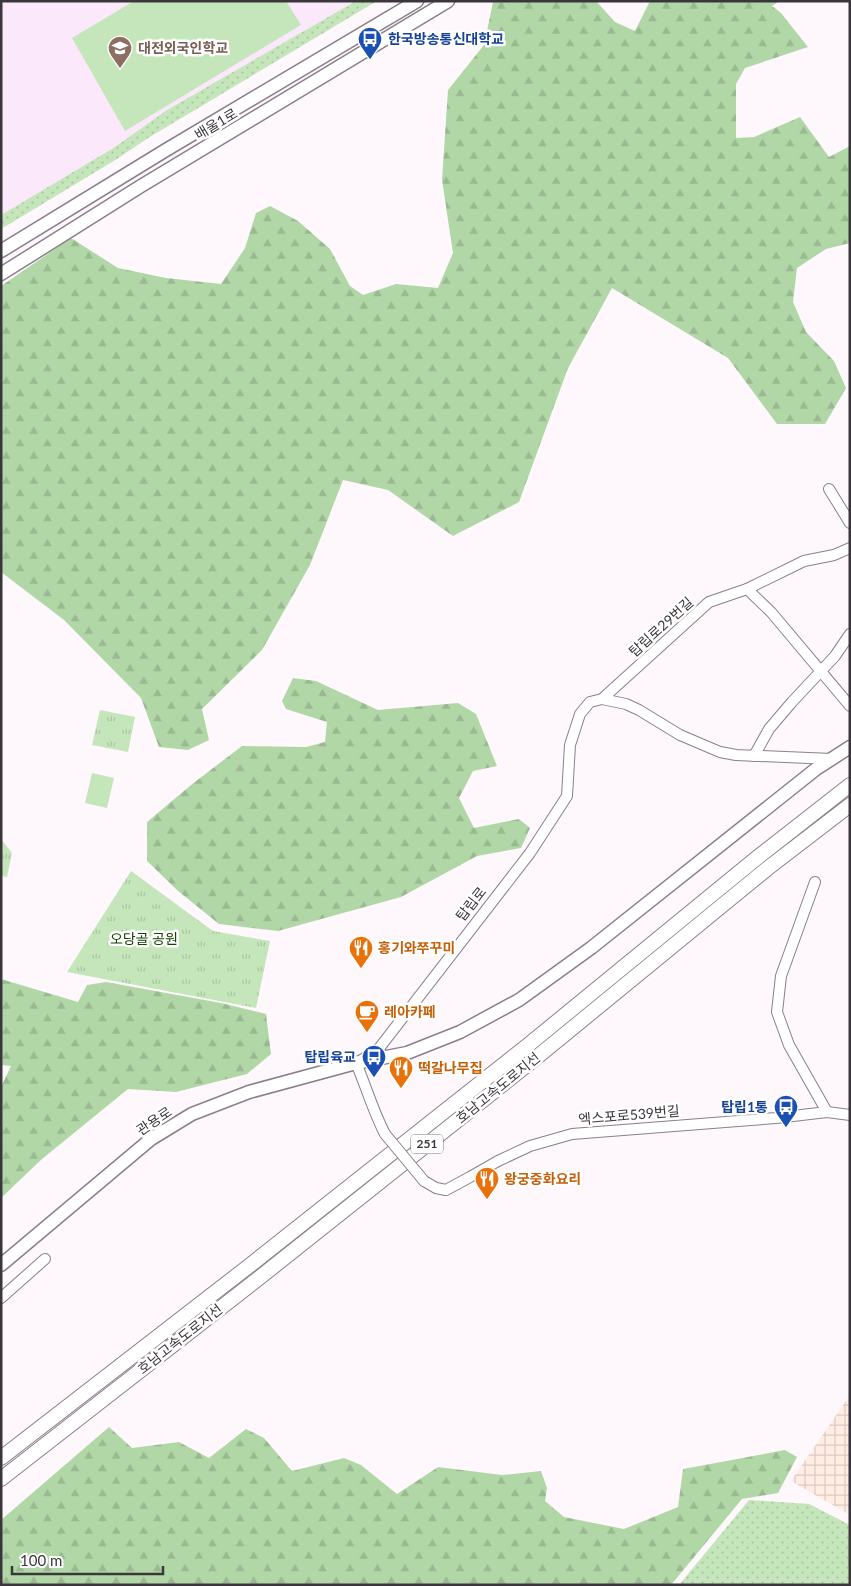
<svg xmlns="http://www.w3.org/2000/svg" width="851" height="1586" viewBox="0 0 851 1586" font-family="Lato,'Noto Sans KR',sans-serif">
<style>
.built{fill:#fce8fb}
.industrial{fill:url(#industrial-grid)}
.grass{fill:url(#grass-dots)}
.forest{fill:url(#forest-firs)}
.park{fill:url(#park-tufts)}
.garden{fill:#c4e6ba}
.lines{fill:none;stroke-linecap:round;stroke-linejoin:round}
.minor-casing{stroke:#8b7f8b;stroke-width:12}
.major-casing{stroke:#8b7f8b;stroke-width:15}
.highway-casing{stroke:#8b7f8b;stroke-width:16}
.minor{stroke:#fff;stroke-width:10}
.major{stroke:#fff;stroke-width:12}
.highway{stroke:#fff;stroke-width:14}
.minor-bridge-casing{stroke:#8b7f8b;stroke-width:12;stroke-linecap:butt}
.minor-bridge{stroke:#fff;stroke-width:10}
.labels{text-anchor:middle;stroke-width:5;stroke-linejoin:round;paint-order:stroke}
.shield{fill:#fff;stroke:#767276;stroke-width:1}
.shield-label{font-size:12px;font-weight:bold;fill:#3b363b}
.transit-label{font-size:14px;font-weight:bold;fill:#164399;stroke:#fff;text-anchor:end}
.education-label{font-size:14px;font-weight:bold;fill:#785e54;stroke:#fff;text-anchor:start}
.street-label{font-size:14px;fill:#3b363b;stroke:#fff}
.park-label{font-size:14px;fill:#144301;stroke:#fff}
.food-label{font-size:14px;font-weight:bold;fill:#c56008;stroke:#fff;text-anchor:start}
</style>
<defs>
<pattern id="industrial-grid" width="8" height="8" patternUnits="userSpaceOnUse" patternTransform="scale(1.25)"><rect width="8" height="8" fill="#ffece3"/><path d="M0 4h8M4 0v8" fill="none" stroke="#dbcbc4"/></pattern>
<pattern id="grass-dots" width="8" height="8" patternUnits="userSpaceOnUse" patternTransform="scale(1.25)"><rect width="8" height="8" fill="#c4e6ba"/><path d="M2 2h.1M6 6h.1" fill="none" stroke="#a9c6a1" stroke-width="1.8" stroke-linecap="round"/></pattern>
<pattern id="forest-firs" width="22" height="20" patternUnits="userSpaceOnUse" patternTransform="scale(1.25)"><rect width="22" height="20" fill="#b2d7a7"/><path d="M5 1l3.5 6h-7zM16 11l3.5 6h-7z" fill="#9ab991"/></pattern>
<pattern id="park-tufts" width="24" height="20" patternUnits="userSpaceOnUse" patternTransform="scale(1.25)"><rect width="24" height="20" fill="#c4e6ba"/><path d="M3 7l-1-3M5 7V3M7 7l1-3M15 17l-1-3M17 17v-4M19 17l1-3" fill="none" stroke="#a9c6a1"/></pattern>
</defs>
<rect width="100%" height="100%" fill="#fef8fd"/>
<polygon class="built" points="1,1 356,1 167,110 115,147 1,215"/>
<polygon class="industrial" points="850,1395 850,1515 791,1481"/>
<g class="grass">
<polygon points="356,1 377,1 148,138 117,159 1,229 1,215 115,147 167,110"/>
<polygon points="749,1500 809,1504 850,1525 850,1585 679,1585"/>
</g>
<g class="forest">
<polygon points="495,1 596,1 615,22 635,31 650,1 779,1 772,6 781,13 808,47 745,68 736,84 736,138 754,137 800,117 829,157 850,146 850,243 826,249 797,268 793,302 806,332 834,361 846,388 825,424 777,424 728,358 612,288 568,368 519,502 453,536 388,490 343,480 310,565 262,650 202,709 209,740 188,750 159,747 141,698 64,620 1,572 1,286 71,238 118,268 166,278 221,284 245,248 256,213 270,206 298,221 330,249 350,286 363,295 396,284 438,288 453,253 442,180 448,90 484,45 493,2"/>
<polygon points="293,678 316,681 378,710 458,703 476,714 497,766 473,771 459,798 474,828 519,819 530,828 521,848 477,856 401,897 278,931 219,924 178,891 147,861 147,822 191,785 242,746 306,747 325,742 327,722 286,709 282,701"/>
<polygon points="1,979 78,1002 87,985 106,982 221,1003 266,1014 271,1054 247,1074 176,1092 128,1089 42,1159 1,1198 1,1087 11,1066 1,1065"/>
<polygon points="109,1427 132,1448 179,1442 209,1458 246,1429 264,1438 292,1471 344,1458 361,1465 397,1494 438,1467 502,1475 541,1471 547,1488 545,1501 564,1517 624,1529 678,1507 683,1469 785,1450 797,1457 778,1493 742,1499 671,1585 1,1585 1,1520"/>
</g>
<g class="park">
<polygon points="100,710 135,717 128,752 92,745"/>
<polygon points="1,839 12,853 7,877 1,876"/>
<polygon points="131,871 213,931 270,941 256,1008 67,972"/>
</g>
<g class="garden">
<polygon points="134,1 286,1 301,25 125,131 72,38"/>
<polygon points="92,773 114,778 107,808 85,803"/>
</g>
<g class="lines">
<defs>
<g id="minor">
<polyline points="829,489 850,523"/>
<polyline points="747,589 771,612 850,706"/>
<polyline points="602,699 709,602 747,589 804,561 834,555 850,548"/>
<polyline points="754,756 769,729 792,702 835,656 850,634"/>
<polyline points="815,882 781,976 777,1012 789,1045 827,1112"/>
<path d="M385,1134C373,1111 366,1086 356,1063L377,1051L530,853L567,796L570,745L580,714L590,702L602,699L626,704L639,710L680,735L720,752L736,755L832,759"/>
<polyline points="424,1181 436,1188 446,1190 470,1177 498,1161 530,1146 572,1134 776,1118 827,1112 850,1115"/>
<polyline points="1,1298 45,1259"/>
</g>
<g id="major">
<polyline points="1,251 166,150 417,1"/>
<polyline points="1,274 141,186 448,1"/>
<polyline points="1,1265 151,1139 192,1114 249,1092 356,1063 407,1053 460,1032 519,1000 591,948 816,769 850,747"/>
</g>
<g id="highway">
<polyline points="1,1458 249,1266 527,1046 758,857 850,785"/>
<polyline points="1,1479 259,1278 537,1057 768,868 850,805"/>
</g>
</defs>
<use href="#minor" class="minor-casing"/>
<use href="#major" class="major-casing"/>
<use href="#highway" class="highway-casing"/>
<use href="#minor" class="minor"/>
<use href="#major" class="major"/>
<use href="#highway" class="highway"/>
<defs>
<polyline id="minor-bridge" points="385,1134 424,1181"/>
</defs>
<use href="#minor-bridge" class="minor-bridge-casing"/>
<use href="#minor-bridge" class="minor-bridge"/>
</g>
<defs>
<symbol id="bus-pin" viewBox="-11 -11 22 30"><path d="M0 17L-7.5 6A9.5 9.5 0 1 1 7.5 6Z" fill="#1a4fb4" stroke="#fff"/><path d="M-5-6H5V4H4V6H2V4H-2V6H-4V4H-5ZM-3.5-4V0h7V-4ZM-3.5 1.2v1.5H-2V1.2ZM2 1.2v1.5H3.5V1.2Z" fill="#fff"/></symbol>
<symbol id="school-pin" viewBox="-11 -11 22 30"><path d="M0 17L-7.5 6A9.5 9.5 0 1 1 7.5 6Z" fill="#8d6e63" stroke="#fff"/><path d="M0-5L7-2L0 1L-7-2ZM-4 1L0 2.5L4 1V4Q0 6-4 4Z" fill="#fff"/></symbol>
<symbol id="restaurant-pin" viewBox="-11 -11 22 30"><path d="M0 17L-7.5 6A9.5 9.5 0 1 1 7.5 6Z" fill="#e8710a" stroke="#fff"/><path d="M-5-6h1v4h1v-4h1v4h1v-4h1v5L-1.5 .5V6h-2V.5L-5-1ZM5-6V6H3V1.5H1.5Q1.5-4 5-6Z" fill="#fff"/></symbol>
<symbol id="cafe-pin" viewBox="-11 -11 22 30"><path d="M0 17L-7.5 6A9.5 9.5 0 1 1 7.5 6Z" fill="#e8710a" stroke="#fff"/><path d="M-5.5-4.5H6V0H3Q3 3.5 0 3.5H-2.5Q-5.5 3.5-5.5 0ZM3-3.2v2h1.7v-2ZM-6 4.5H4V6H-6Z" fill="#fff"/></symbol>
</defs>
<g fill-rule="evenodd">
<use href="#bus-pin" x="356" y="25" width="28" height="38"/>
<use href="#school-pin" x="106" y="34" width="28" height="38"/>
<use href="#restaurant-pin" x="347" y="934" width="28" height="38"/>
<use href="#cafe-pin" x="353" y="998" width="28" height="38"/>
<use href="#bus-pin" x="360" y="1043" width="28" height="38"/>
<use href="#restaurant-pin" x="387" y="1054" width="28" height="38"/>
<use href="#bus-pin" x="772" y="1093" width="28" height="38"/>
<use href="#restaurant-pin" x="473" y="1165" width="28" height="38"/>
</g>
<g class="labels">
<rect class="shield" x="411" y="1134.5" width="32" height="19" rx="4"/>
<g class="shield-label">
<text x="427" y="1148">251</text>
</g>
<g class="transit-label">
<text x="388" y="44" text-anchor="start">한국방송통신대학교</text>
<text x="356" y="1062">탑립육교</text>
<text x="768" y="1112">탑립1통</text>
</g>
<g class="education-label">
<text x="138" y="53">대전외국인학교</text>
</g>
<g class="street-label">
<text transform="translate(216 124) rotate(-31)" y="5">배울1로</text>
<text transform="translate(661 627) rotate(-42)" y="5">탑립로29번길</text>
<text transform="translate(471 904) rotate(-52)" y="5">탑립로</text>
<text transform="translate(498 1088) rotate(-39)" y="5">호남고속도로지선</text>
<text transform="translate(629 1115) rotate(-5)" y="5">엑스포로539번길</text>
<text transform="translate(154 1121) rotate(-34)" y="5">관용로</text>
<text transform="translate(180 1339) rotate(-38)" y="5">호남고속도로지선</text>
</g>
<g class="park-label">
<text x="144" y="944">오당골 공원</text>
</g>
<g class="food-label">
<text x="378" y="953">홍기와쭈꾸미</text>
<text x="384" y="1017">레아카페</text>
<text x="418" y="1073">떡갈나무집</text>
<text x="504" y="1184">왕궁중화요리</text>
</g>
</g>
<rect width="851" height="1586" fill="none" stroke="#3b363b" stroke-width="5"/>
<path d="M12 1566v8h151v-8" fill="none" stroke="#3b363b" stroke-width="2.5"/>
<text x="20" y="1566" font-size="15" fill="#3b363b" stroke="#ffffff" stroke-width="4" paint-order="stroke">100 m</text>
</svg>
